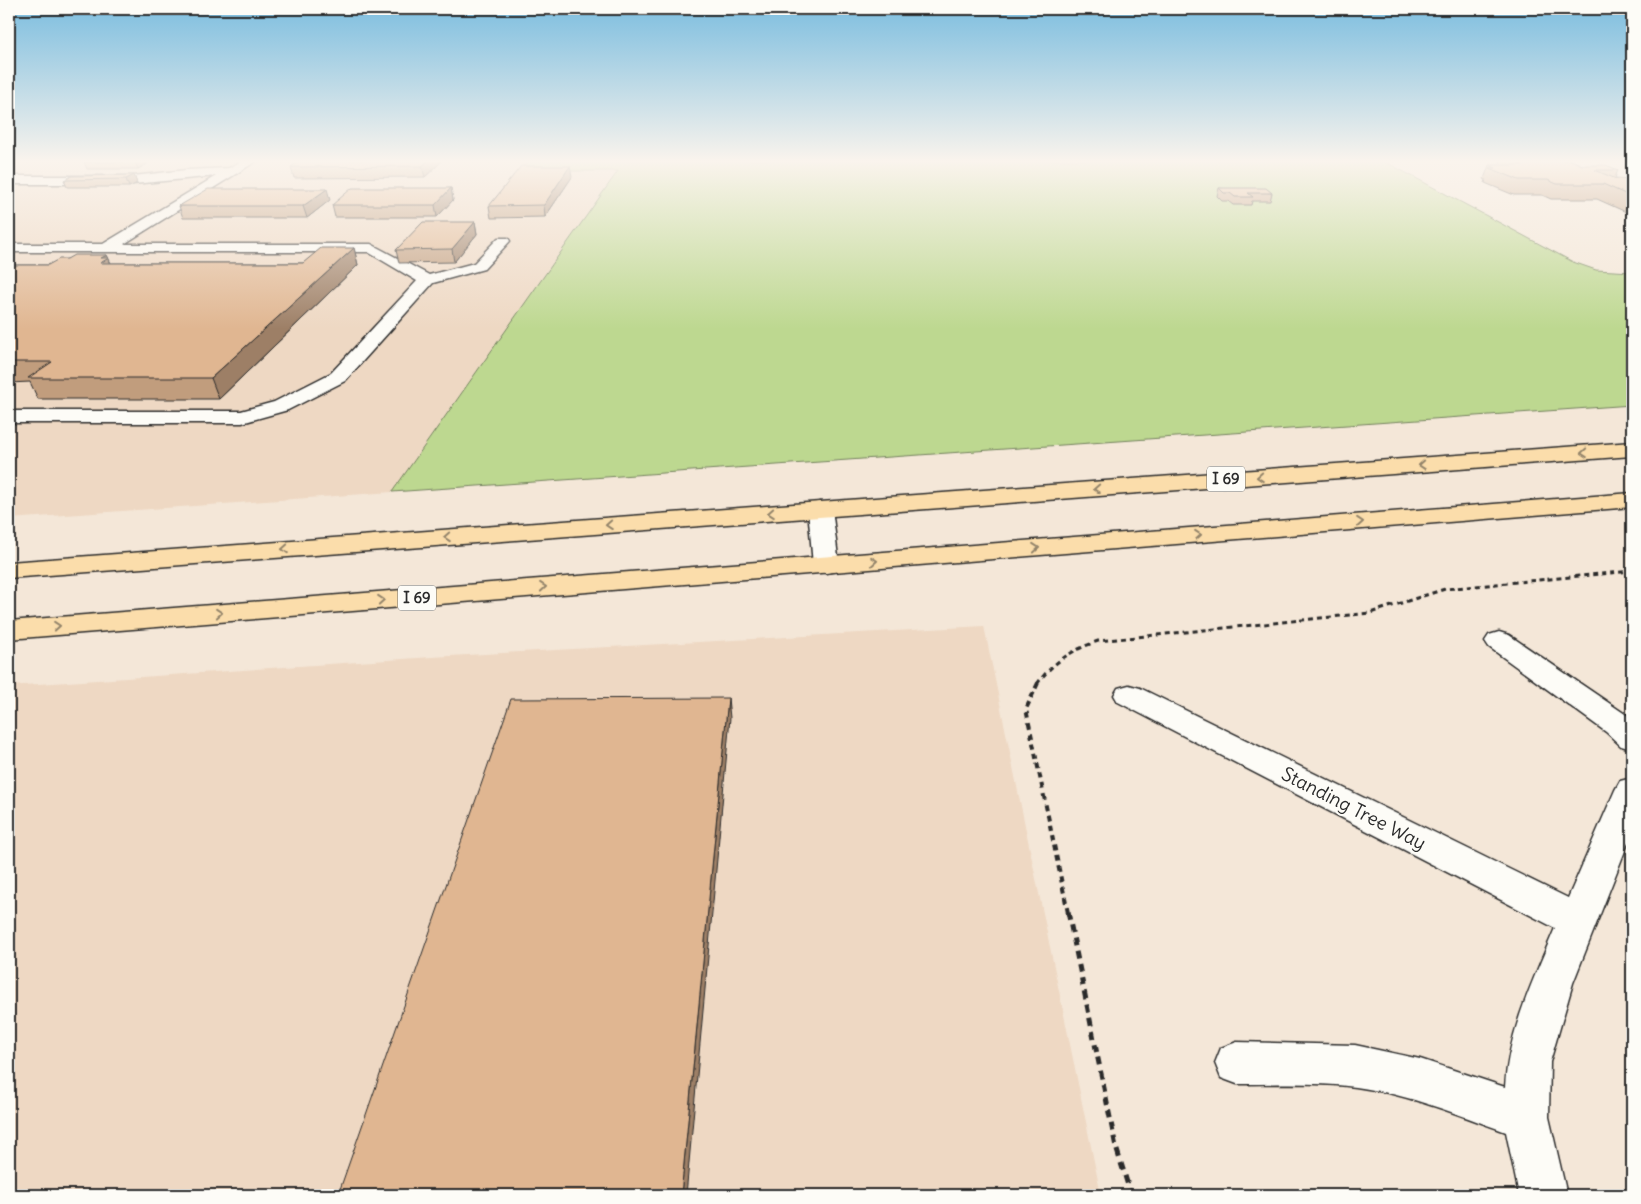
<svg xmlns="http://www.w3.org/2000/svg" width="1641" height="1204" viewBox="0 0 1641 1204" font-family="Delius,sans-serif">
<style>
.built{fill:#eed8c3}
.green{fill:#bdd890;stroke:#74825e}
.lines{fill:none;stroke-linecap:round;stroke-linejoin:round}
.minor-casing{stroke:#2b2b2b;stroke-width:3}
.highway-casing{stroke:#2b2b2b;stroke-width:3}
.path-far2{stroke:#2b2b2b;stroke-width:3;stroke-dasharray:5 4;stroke-linecap:butt}
.path-far1{stroke:#2b2b2b;stroke-width:4;stroke-dasharray:6 4.5;stroke-linecap:butt}
.path{stroke:#2b2b2b;stroke-width:5;stroke-dasharray:8 5.5;stroke-linecap:butt}
.minor{fill:#fdfcf7;fill-rule:evenodd}
.highway{fill:#fbddab;fill-rule:evenodd}
.wall{fill:#c19d7d;stroke:#2b2b2b}
.shaded-wall{fill:#9d7f66;stroke:#2b2b2b}
.building{fill:#e0b691;stroke:#2b2b2b}
.oneway{stroke:#93846b}
.labels{text-anchor:middle;stroke-width:4;stroke-linejoin:round;paint-order:stroke}
.shield{fill:#fdfcf7;stroke:#6a6a68;stroke-width:1}
.shield-label{font-size:15px;font-weight:bold;fill:#2b2b2b}
.near-street-label{font-size:19px;fill:#2b2b2b;stroke:#fdfcf7}
</style>
<rect width="100%" height="100%" fill="#f4e7d8"/>
<filter id="ink" filterUnits="userSpaceOnUse"><feTurbulence type="fractalNoise" baseFrequency=".02" numOctaves="2"/><feDisplacementMap in="SourceGraphic" scale="10" xChannelSelector="R" yChannelSelector="G"/><feConvolveMatrix kernelMatrix="1 2 1 2 8 2 1 2 1" color-interpolation-filters="sRGB"/></filter>
<g filter="url(#ink)">
<g class="built">
<polygon points="9,160 530,160 520,170 618,170 392,492 9,519"/>
<polygon points="984,626 1101,1195 9,1195 9,686 432,657"/>
</g>
<polygon class="green" points="530,160 1382,160 1573,262 1596,270 1632,272 1632,405 392,492 618,171 519,171"/>
<g class="lines">
<defs>
<g id="minor">
<polygon points="243,160 258,160 124,244 371,244 429,275 474,263 498,238 508,238 510,241 484,269 433,283 345,381 288,410 242,423 9,423 9,411 241,411 274,402 331,373 417,281 368,252 9,252 9,244 103,244 216,176 133,184 9,184 9,176 133,176 186,170 229,168"/>
<polygon points="820,502 829,504 832,509 839,565 835,571 826,573 817,571 813,565 808,509 811,504"/>
<polygon points="1499,632 1509,635 1628,716 1632,720 1632,749 1621,746 1606,732 1489,647 1485,641 1489,635"/>
<path d="M1129,685L1140,688L1568,898L1615,790L1620,781L1632,778V833L1573,983L1550,1062L1549,1117L1567,1195H1519L1506,1132C1457,1114 1407,1094 1356,1087C1317,1082 1276,1084 1237,1084L1221,1078L1215,1063L1221,1048L1237,1042L1355,1045L1420,1059L1505,1087C1508,1032 1534,978 1555,928L1118,702L1114,695L1118,688Z"/>
</g>
<g id="highway">
<polygon points="1632,442 1632,456 9,578 9,562"/>
<polygon points="1632,493 1632,507 9,639 9,621"/>
</g>
</defs>
<use href="#minor" class="minor-casing"/>
<use href="#highway" class="highway-casing"/>
<path class="path-far2" d="M1037,684C1053,662 1072,650 1098,641L1370,613L1445,589L1632,571"/>
<polyline class="path-far1" points="1038,683 1026,709 1068,913"/>
<polyline class="path" points="1068,912 1116,1147 1131,1195"/>
<use href="#minor" class="minor"/>
<use href="#highway" class="highway"/>
</g>
<g class="wall">
<polygon points="145,160 147,164 138,169 87,169 84,162"/>
<polygon points="1501,160 1571,160 1582,165 1618,170 1615,178 1632,179 1632,212 1626,212 1597,199 1551,199 1542,195 1514,195 1485,183 1486,180 1484,179 1489,165 1499,165"/>
<polygon points="441,162 425,177 294,178 291,167"/>
<polygon points="134,175 137,183 129,187 67,187 64,180"/>
<polygon points="572,177 545,217 491,218 489,206"/>
<polygon points="451,188 453,200 437,217 335,217 332,205"/>
<polygon points="1219,188 1272,193 1270,201 1252,201 1251,205 1233,205 1228,201 1222,201 1217,196"/>
<polygon points="330,200 307,218 183,218 179,206"/>
<polygon points="475,222 477,234 454,262 399,263 396,250"/>
<polygon points="354,248 358,265 219,399 38,399 30,382 9,383 9,265 48,265 67,259 107,255 111,263 303,263"/>
</g>
<g class="shaded-wall">
<polygon points="138,160 145,160 147,164 138,169 135,162"/>
<polygon points="429,160 440,160 441,162 425,177 422,166"/>
<polygon points="570,166 572,177 545,217 544,205"/>
<polygon points="134,175 137,183 129,187 126,179"/>
<polygon points="451,188 453,200 437,217 435,205"/>
<polygon points="327,189 330,200 307,218 303,206"/>
<polygon points="475,222 477,234 454,262 452,249"/>
<polygon points="354,248 358,265 219,399 211,378"/>
<polygon points="107,255 116,276 100,263 101,258"/>
<polygon points="728,698 730,718 686,1195 681,1195"/>
</g>
<g class="building">
<polygon points="89,160 138,160 135,162 84,162"/>
<polygon points="301,160 429,160 422,166 291,167"/>
<polygon points="1513,160 1571,160 1582,165 1606,165 1618,170 1595,170 1616,179 1632,179 1632,197 1603,184 1557,184 1548,180 1519,180 1490,168 1496,168 1489,165 1523,165"/>
<polygon points="521,166 570,166 544,205 489,206"/>
<polygon points="134,175 126,179 64,180 72,176"/>
<polygon points="352,188 451,188 435,205 332,205"/>
<polygon points="1219,188 1266,188 1272,193 1248,193 1253,197 1235,197 1230,193 1224,193"/>
<polygon points="208,189 327,189 303,206 179,206"/>
<polygon points="423,222 475,222 452,249 396,250"/>
<polygon points="321,248 354,248 211,378 28,378 52,362 9,362 9,265 48,265 59,259 67,259 74,255 107,255 101,258 109,258 100,263 303,263"/>
<polygon points="728,698 681,1195 338,1195 511,699"/>
</g>
<defs><path id="oneway-chevron" d="M-2-3.5L2.5 0L-2 3.5" fill="none" stroke-width="1.6" stroke-linecap="round" stroke-linejoin="round" transform="scale(1.25)"/></defs>
<g class="oneway">
<use href="#oneway-chevron" transform="translate(1584 453) rotate(176)"/>
<use href="#oneway-chevron" transform="translate(1422 465) rotate(176)"/>
<use href="#oneway-chevron" transform="translate(1260 477) rotate(176)"/>
<use href="#oneway-chevron" transform="translate(1097 489) rotate(176)"/>
<use href="#oneway-chevron" transform="translate(771 513) rotate(176)"/>
<use href="#oneway-chevron" transform="translate(1360 522) rotate(-5)"/>
<use href="#oneway-chevron" transform="translate(609 525) rotate(176)"/>
<use href="#oneway-chevron" transform="translate(1198 535) rotate(-5)"/>
<use href="#oneway-chevron" transform="translate(447 537) rotate(176)"/>
<use href="#oneway-chevron" transform="translate(1036 548) rotate(-5)"/>
<use href="#oneway-chevron" transform="translate(285 549) rotate(176)"/>
<use href="#oneway-chevron" transform="translate(874 561) rotate(-5)"/>
<use href="#oneway-chevron" transform="translate(543 587) rotate(-5)"/>
<use href="#oneway-chevron" transform="translate(381 600) rotate(-5)"/>
<use href="#oneway-chevron" transform="translate(219 613) rotate(-5)"/>
<use href="#oneway-chevron" transform="translate(57 626) rotate(-5)"/>
</g>
</g>
<linearGradient id="sky" x2="0" y2="1"><stop stop-color="#7bbddf"/><stop offset="0.49" stop-color="#faf4ed"/><stop offset="1" stop-color="#faf4ed" stop-opacity="0"/></linearGradient>
<rect width="1641" height="329" fill="url(#sky)"/>
<g class="labels">
<g class="shield">
<rect x="1207" y="466.5" width="38" height="25" rx="4"/>
<rect x="398" y="585.5" width="38" height="25" rx="4"/>
</g>
<g class="shield-label">
<text x="1226" y="484">I 69</text>
<text x="417" y="603">I 69</text>
</g>
<g class="near-street-label">
<text transform="translate(1354 808) rotate(27)" y="7">Standing Tree Way</text>
</g>
</g>
<rect width="1641" height="1204" fill="none" stroke="#fdfcf7" stroke-width="30"/>
<rect x="15" y="15" width="1611" height="1174" fill="none" stroke="#2b2b2b" stroke-width="2" filter="url(#ink)"/>
</svg>
